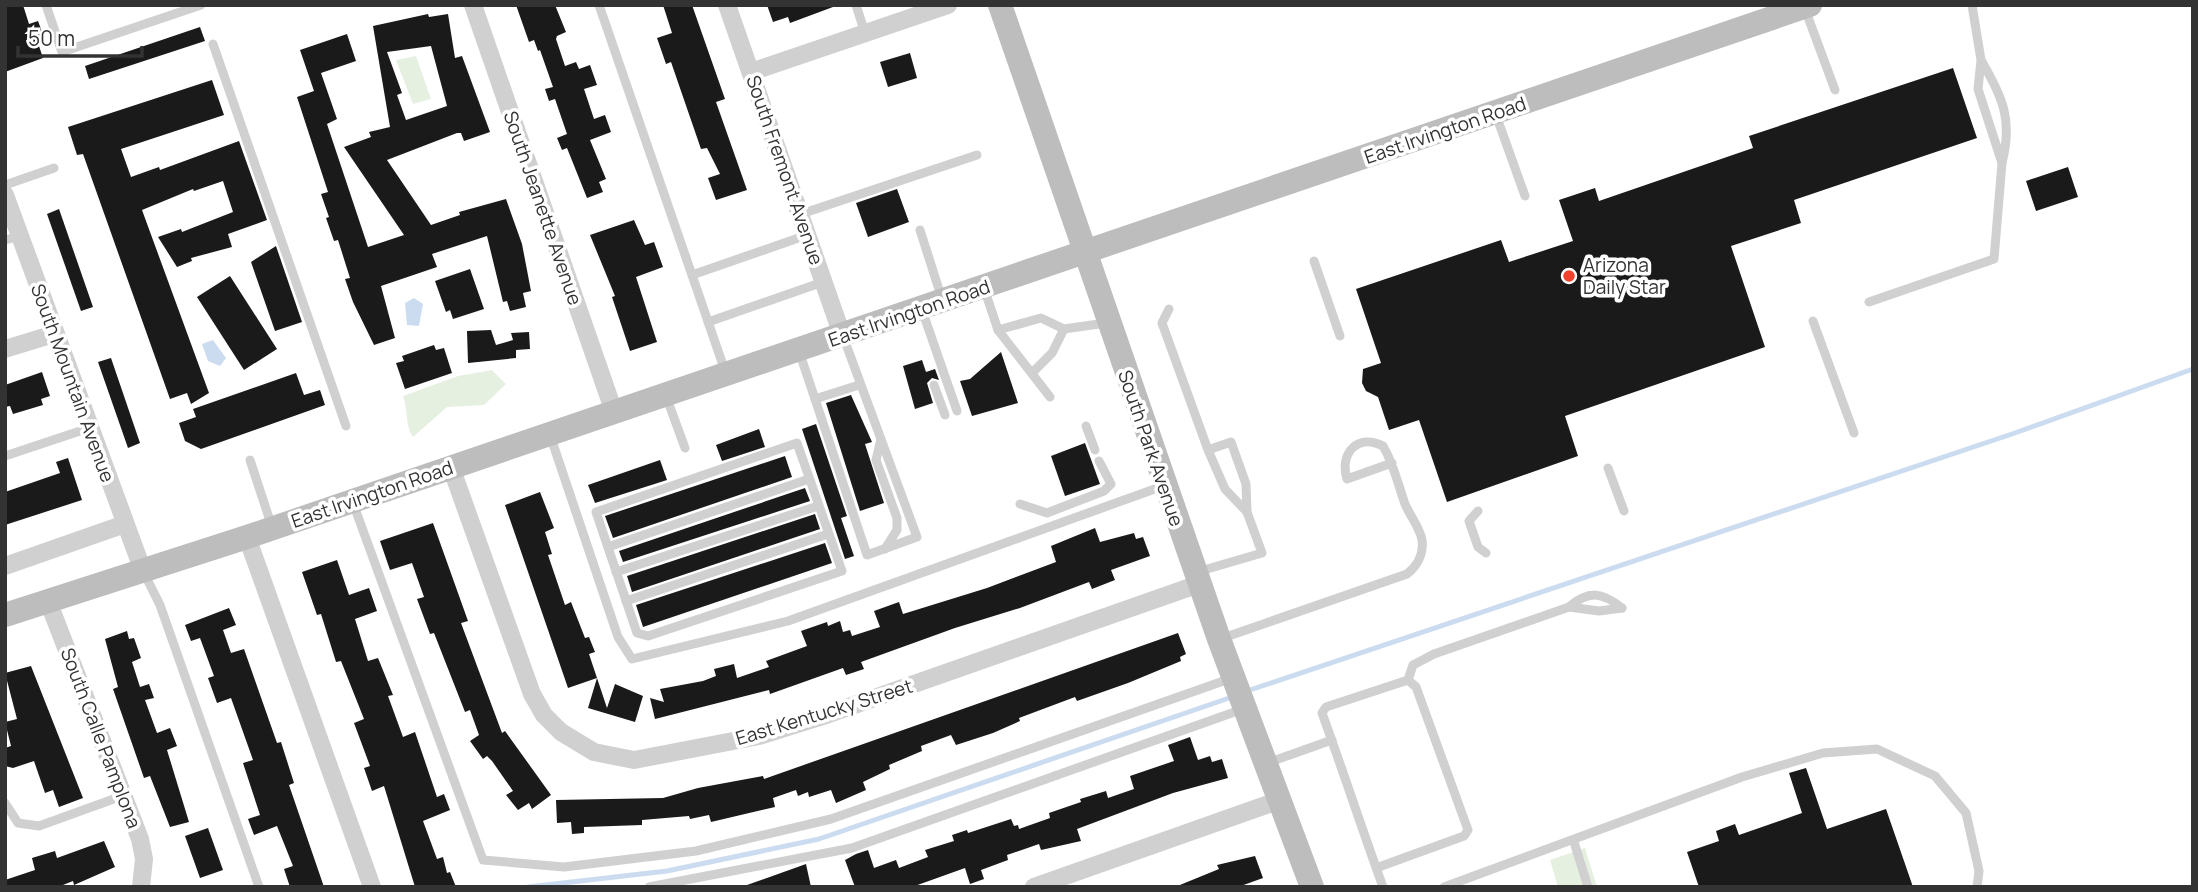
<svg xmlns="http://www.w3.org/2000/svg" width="2198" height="892" viewBox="0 0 2198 892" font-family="Manrope,sans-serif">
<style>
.green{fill:#e6f0e1}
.water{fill:#ccdcf0}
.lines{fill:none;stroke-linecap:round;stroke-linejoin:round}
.stream{stroke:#ccdcf0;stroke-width:5}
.building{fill:#1a1a1a;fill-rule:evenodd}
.lane{stroke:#d0d0d0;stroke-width:9}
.street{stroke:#d0d0d0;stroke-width:18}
.secondary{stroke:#bdbdbd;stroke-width:24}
.poi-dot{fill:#f2412c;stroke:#fff;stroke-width:2.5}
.labels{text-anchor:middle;stroke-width:7;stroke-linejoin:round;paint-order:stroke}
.street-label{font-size:19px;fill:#333;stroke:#fff}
.poi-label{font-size:19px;fill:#333;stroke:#fff;text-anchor:start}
</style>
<rect width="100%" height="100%" fill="#fff"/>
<g class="green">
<polygon points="416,56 431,99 413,104 396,60"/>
<path d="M492,370L506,384L484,405L447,407L413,437C405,426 408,409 403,396L458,376Z"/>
<polygon points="1585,848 1597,887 1558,887 1550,860"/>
</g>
<g class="water">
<polygon points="414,298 423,304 419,326 407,325 405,303"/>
<polygon points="213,340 226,358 220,366 208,361 202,344"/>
</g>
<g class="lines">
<g class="stream">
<polyline points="1247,691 2012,434 2193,369"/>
<polyline points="528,887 667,871 819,839 1235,696"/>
</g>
</g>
<g class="building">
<polygon points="5,5 23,5 29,24 38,21 44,37 37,40 43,58 5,72"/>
<polygon points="516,5 555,5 566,32 557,36 556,39 565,66 576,62 579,69 590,65 597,85 584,89 594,119 605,115 611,132 590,140 606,179 599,182 603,192 587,198 567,148 562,150 557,138 567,134 555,99 549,101 545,89 553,87 540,50 538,51 534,40 529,42"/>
<polygon points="663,5 692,5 725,99 716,102 747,190 716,200 708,178 720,174 707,148 701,149 671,62 666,64 657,38 672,33"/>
<polygon points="767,5 833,5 833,7 790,23 788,17 773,22"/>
<path d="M428,14L429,17L448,14L455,58L462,56L490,132L464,141L461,133H457L387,160L431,225L460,215L459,212L506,199L522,244L531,291L523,293L526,307L510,311L507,301L503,302L487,236L432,254L437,267L381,286L395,338L374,345L353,302L345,279L350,278L338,240L334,241L326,218L329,217L321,194L328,192L297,97L314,91L300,50L347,34L356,61L321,73L337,119L327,124L368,247L404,235L344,147L371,137L369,132L390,127L373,26ZM431,46L447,106L406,120L397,95L402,93L387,52Z"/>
<polygon points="200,27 205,41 89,79 85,66"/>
<polygon points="910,53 917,78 888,87 880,62"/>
<polygon points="1953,68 1977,138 1794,200 1801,223 1731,246 1765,347 1565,416 1578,456 1447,502 1419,420 1389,430 1378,397 1366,391 1362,383 1363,369 1381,363 1356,289 1501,240 1509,262 1573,241 1559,200 1595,188 1599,201 1753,148 1749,136"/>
<polygon points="212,80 224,115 121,149 131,177 159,167 160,170 239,141 267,220 228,234 232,247 191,258 192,261 177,267 158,237 181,229 182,232 233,212 223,181 194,191 193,189 142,210 209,393 191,404 187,393 170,399 83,154 77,155 68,127"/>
<polygon points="2068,167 2078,197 2036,211 2026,181"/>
<polygon points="897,189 909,222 868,237 856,203"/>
<polygon points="59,209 93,307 81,311 47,214"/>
<polygon points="634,220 645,245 654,242 663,267 636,277 657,342 630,351 612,297 615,296 590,235"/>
<polygon points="276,246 302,322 275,331 251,262"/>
<polygon points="470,269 484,309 453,319 450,310 446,312 435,281"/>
<polygon points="230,276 277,349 244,370 197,297"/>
<polygon points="491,330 496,345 513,340 511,333 529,332 530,349 516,350 516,358 468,363 467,331"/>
<polygon points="434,345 436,350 444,348 452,373 405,389 396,363 404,361 402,356"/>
<polygon points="1001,352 1018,403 972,416 960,381 970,379"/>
<polygon points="111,358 140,443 128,448 98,362"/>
<polygon points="922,360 926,372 935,369 939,380 932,378 927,383 933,403 915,409 903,366"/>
<polygon points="42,372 50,396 41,399 43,405 13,414 10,406 5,407 5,385"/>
<polygon points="296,373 304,395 320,390 325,405 201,449 185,441 179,423 196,417 193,409"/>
<polygon points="851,395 872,442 865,444 884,503 860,511 826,403"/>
<polygon points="816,424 847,516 841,518 854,556 845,559 802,429"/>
<polygon points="759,429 765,447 722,461 716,445"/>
<polygon points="1085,443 1100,484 1065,496 1051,456"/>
<polygon points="785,456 792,477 613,538 605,516"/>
<polygon points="68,458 82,500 5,525 5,492 60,473 56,462"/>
<polygon points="660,460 667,480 595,503 588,485"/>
<polygon points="805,488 810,501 623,562 619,551"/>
<polygon points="540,492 554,528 545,532 552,554 548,555 565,605 571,602 585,638 589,637 595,652 589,654 597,678 568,688 505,505"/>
<polygon points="815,514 820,529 632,592 627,576"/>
<polygon points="433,523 468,621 461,623 502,733 505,731 551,795 532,809 529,803 518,810 506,795 513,791 492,761 487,756 483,759 470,741 479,735 470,710 465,712 434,633 430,634 417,599 424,597 412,563 390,570 380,541"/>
<polygon points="1095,528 1100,542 1134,533 1136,539 1143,537 1150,556 1111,570 1115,580 1092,589 1089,582 1020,608 955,628 861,662 864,669 846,675 843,668 770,694 769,690 655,719 650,698 664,702 660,689 703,681 716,676 714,669 734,664 737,678 769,667 766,661 807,646 801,631 827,622 828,626 840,621 843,632 850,630 852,636 880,627 874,611 899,602 903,614 987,588 1056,562 1051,546"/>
<polygon points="825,543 832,563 643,627 636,605"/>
<polygon points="337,560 349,595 369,588 377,611 355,619 368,661 378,658 393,695 388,696 403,737 415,732 437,797 444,794 450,810 423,821 437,859 443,857 447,873 450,872 456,887 415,887 384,786 372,791 364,768 370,766 354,723 364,719 341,661 336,662 321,614 317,615 302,572"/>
<polygon points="229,608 236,625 223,630 231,653 244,649 277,743 281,742 294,783 289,785 324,887 290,887 284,869 293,866 277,826 254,835 248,819 260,815 243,763 253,760 231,698 217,703 208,678 214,676 200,638 191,641 185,625"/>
<polygon points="127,631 129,639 134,638 141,658 132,662 140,687 149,684 154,698 145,700 157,733 170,728 177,746 167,750 189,822 170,827 150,776 144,778 113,689 118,687 105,639"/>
<polygon points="1178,633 1186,654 1180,657 1181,661 1128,683 1077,701 1075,697 1019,718 1020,721 993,733 956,745 951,735 921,746 922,751 889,765 890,769 863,782 866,790 836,803 831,790 809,797 808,792 798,796 796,790 773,798 775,807 711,822 709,815 690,819 689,816 642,820 642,825 584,827 584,833 572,834 571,822 557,823 556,800 663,798 698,788 763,776 764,779"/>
<polygon points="31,666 83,798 59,807 53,790 45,793 34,761 13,768 5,766 5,748 11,746 5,722 17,719 5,673"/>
<polygon points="597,678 607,708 615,684 643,696 635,722 588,708"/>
<polygon points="1190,737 1198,760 1210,756 1212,762 1222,759 1228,778 1173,793 1077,829 1081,841 1041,850 1039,844 1007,855 1008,860 981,870 984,879 970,884 965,868 912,887 855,887 845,860 856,854 868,850 874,868 896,860 899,868 928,857 925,850 954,841 952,835 967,830 968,833 1011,819 1014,826 1018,825 1019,829 1050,818 1049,813 1081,802 1080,799 1106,791 1108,798 1134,789 1130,776 1174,761 1168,745"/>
<polygon points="1806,768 1827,829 1886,809 1913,887 1699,887 1687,852 1719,841 1716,831 1735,824 1739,835 1802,813 1789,773"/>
<polygon points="208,828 223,870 200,878 185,836"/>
<polygon points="104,841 115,867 74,885 73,881 58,887 5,887 5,880 35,870 32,858 55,851 57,858"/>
<polygon points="1255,856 1263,878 1238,887 1175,887 1219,869 1217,865"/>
<polygon points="806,864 811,887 747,887 747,885"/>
</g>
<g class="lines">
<g class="lane">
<polyline points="46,5 62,52 201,5"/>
<polyline points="599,5 725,371"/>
<polyline points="856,5 865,33"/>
<path d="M1972,5L1981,60L1978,89L2002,163C2013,119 2003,99 1981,60"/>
<polyline points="1805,9 1835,90"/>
<polyline points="213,44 346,426"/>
<polyline points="1496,115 1525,196"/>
<polyline points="5,185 54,168"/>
<polyline points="801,214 977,155"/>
<polyline points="920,230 942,299"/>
<polyline points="5,240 20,236"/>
<polyline points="1314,261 1340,336"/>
<polyline points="692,275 807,235"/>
<polyline points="984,288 998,330 1041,318 1064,329 1106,323"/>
<polyline points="1869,302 1994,259 2002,163"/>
<polyline points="1169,309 1162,323 1208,450 1231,442 1246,484 1247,512 1225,489 1208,450"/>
<polyline points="922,310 957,411"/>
<polyline points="1813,321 1854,433"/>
<polyline points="708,322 823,282"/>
<polyline points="998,330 1050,397"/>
<polyline points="799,351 867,555 917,537 843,336"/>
<polyline points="1033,372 1052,353 1064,329"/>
<polyline points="934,385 945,415"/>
<polyline points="666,396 685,448"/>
<polyline points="815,399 859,385"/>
<polyline points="1086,426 1095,450"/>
<polyline points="550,435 618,637 632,659 788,621 1163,486"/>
<polyline points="881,439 876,460 897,518 897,530 885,549"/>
<polygon points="797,443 842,571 648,636 637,633 596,512"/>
<polyline points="5,456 89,428"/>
<polyline points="250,460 272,527"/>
<polyline points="1608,468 1624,511"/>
<polyline points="353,503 483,860 564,867 696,851 831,819 1232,678"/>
<polyline points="1020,504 1047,513 1104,491 1111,484 1099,461"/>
<polyline points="1478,511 1469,521 1478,547 1486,553"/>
<polyline points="608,547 809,479"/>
<polyline points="616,572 818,506"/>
<polyline points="1197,572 1262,553 1247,512"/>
<polyline points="144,573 160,605 259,887"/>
<polyline points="626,601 828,534"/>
<path d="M1569,607C1589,590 1602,592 1622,608"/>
<path d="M1220,639L1407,574C1417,566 1424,554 1422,540C1420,528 1410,516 1405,504C1398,485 1394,464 1383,446C1358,433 1339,453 1347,479L1392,463"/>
<polyline points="1408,680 1413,665 1434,654 1569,607 1599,611 1622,608"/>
<polyline points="1267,763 1332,740"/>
<polyline points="5,803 18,823 39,826 122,796"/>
<polyline points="1574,842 1588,887"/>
<path d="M1376,868L1464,836L1468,830L1416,687L1408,680L1326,707L1322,713C1343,771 1362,829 1383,887"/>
<polyline points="649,887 852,848 1243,709"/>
<polyline points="1444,887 1742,777 1823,753 1877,749 1935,776 1966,813 1979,871 1977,887"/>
</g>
<g class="street">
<polyline points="473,5 614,412"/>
<polyline points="727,5 842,335"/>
<polyline points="751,72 948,5"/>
<polyline points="5,195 143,571"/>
<polyline points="5,349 54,334"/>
<polyline points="451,467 532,694 544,715 561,732 594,752 634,760 759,736 823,716 1199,584"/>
<polyline points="247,537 372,887"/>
<polyline points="5,566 125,524"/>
<polyline points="48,601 140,839 144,859 141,887"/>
<polyline points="1034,887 1280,800"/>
</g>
<g class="secondary">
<polyline points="1000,5 1219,639 1312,887"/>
<polyline points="5,615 247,537 1810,5"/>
</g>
</g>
<circle class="poi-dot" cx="1569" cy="276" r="7"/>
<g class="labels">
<g class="street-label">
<text transform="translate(1445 130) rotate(-19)" y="7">East Irvington Road</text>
<text transform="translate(785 170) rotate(71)" y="7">South Fremont Avenue</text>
<text transform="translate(543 208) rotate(71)" y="7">South Jeanette Avenue</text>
<text transform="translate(909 313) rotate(-19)" y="7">East Irvington Road</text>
<text transform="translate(73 383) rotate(70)" y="7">South Mountain Avenue</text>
<text transform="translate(1151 448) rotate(71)" y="7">South Park Avenue</text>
<text transform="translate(372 494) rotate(-19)" y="7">East Irvington Road</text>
<text transform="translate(824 712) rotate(-17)" y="7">East Kentucky Street</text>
<text transform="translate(101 738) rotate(69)" y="7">South Calle Pamplona</text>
</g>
<g class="poi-label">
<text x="1583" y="272">Arizona<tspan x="1583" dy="22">Daily Star</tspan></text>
</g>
</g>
<rect width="2198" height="892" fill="none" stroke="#333333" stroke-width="14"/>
<path d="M18 46v10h124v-10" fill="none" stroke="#333333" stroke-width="3.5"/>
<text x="28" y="46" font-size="21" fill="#333333" stroke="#ffffff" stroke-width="5" paint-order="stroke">50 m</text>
</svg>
